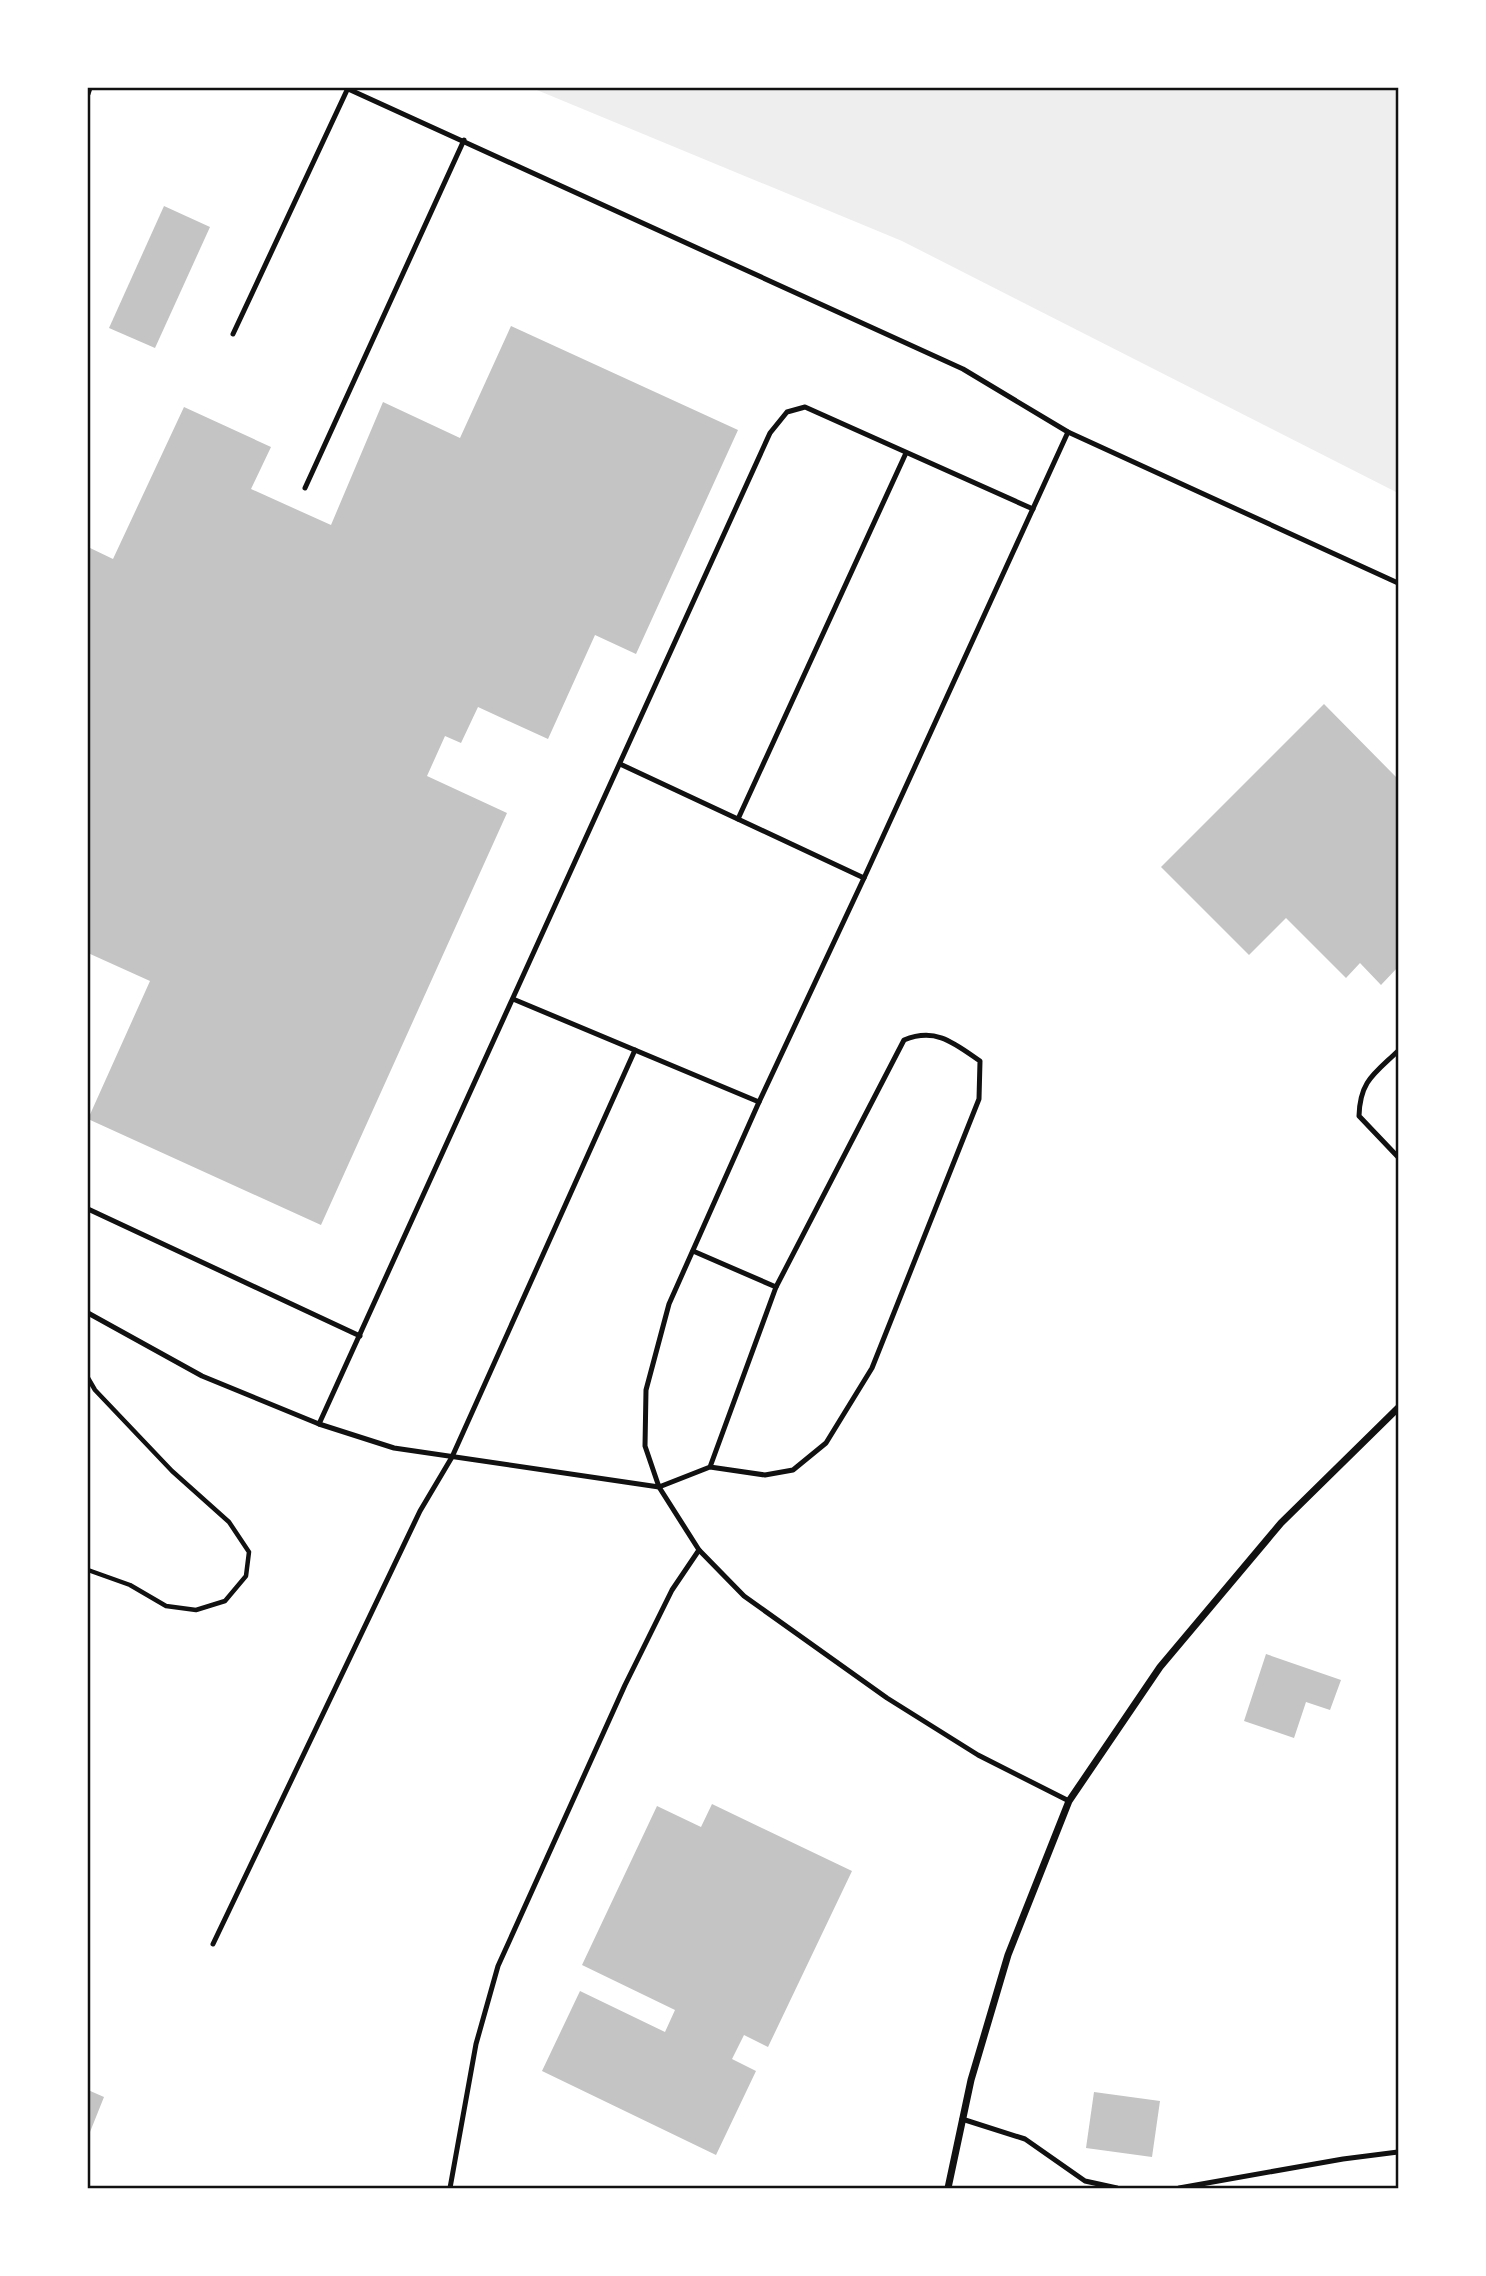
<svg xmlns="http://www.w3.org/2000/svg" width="1486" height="2276" viewBox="0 0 1486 2276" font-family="'DM Sans',sans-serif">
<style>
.green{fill:#eee}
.building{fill:#c4c4c4}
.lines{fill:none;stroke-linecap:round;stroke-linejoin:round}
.path{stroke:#111;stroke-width:4.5}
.service{stroke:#111;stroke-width:5}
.minor{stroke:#111;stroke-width:7}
.neatline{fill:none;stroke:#111;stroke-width:2.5}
</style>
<rect width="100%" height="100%" fill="#fff"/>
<polygon class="green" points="532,88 1398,88 1398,493 902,241"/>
<g class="building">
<polygon points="164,206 210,227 155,348 109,328"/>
<polygon points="511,326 738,430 636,654 595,635 548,739 478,707 461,743 445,736 427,776 507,813 321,1225 88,1119 150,981 88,953 88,547 113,559 184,407 271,447 251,489 331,525 383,402 460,438"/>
<polygon points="1324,704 1398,779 1398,967 1381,985 1360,963 1346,978 1286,918 1249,955 1161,867"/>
<polygon points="1266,1654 1341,1680 1330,1710 1306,1702 1294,1738 1244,1721"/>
<polygon points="712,1804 852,1871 768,2047 744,2035 732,2059 756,2071 716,2155 542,2071 580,1991 665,2032 675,2010 582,1965 657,1806 701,1827"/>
<polygon points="88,2090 104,2097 88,2137"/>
<polygon points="1094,2092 1160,2101 1152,2157 1086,2148"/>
</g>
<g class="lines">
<polyline class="path" points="88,1378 95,1390 172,1471 229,1522 249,1552 246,1576 225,1601 196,1610 166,1606 130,1585 88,1570"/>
<g class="service">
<polyline points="346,88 963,369 1068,432 1398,583"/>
<polyline points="88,94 90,88"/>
<polyline points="233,334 348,88"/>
<polyline points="305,488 464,140"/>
<polyline points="620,764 864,878"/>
<polyline points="738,819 906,453"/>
<polyline points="513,999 759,1102"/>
<path d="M1398,1051C1374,1074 1360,1081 1359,1116L1398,1157"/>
<polyline points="88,1209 360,1336"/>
<polyline points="693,1251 776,1287"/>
<polyline points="88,1313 202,1376 319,1424 394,1448 659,1487 699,1550 744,1596 887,1698 978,1755 1069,1801"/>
<polyline points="319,1424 770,433 787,412 805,407 1033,509"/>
<path d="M710,1467L765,1475L793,1470L826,1443L872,1368L979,1099L980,1061C954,1043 936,1027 904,1040L776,1287L710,1467L659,1487L645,1446L646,1390L669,1304L759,1102L864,878L1068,432"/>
<polyline points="213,1944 420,1511 452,1457 635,1050"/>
<polyline points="962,2119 1025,2139 1085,2181 1117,2188"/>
<polyline points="450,2188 476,2044 498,1966 625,1685 672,1590 699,1550"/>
<polyline points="1179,2188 1343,2159 1398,2152"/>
</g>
<polyline class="minor" points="948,2188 971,2080 1008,1955 1069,1801 1160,1667 1281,1523 1398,1408"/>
</g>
<rect width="1486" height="2276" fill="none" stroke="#ffffff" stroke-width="178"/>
<rect x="89" y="89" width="1308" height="2098" class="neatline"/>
</svg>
